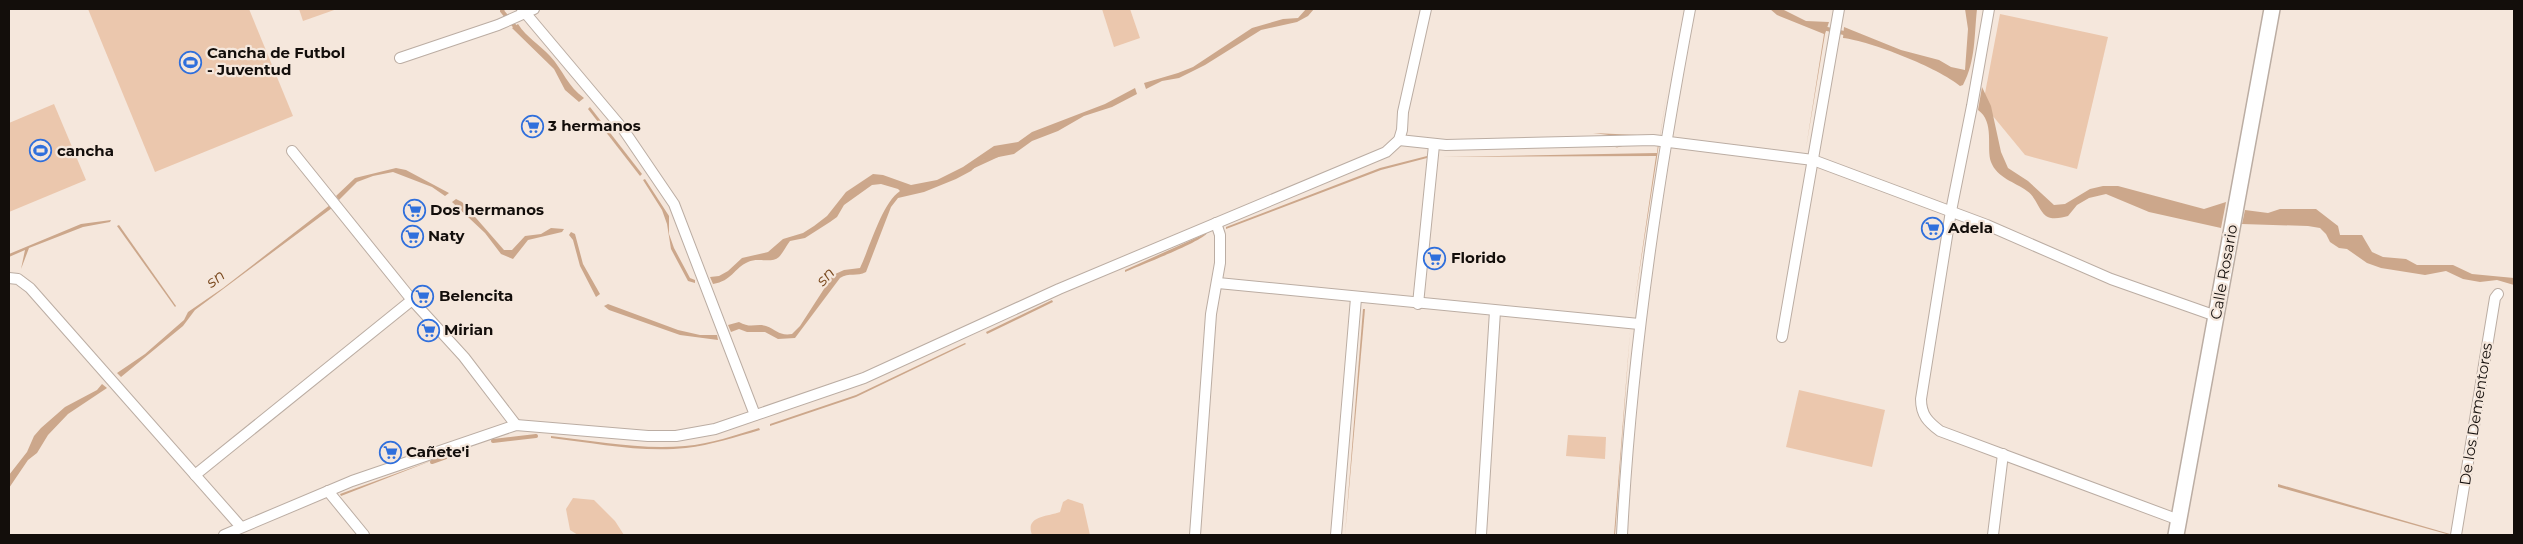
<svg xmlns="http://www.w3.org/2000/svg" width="2523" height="544" viewBox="0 0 2523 544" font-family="Montserrat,sans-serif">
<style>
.green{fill:#ebc7ad}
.water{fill:#cca78b}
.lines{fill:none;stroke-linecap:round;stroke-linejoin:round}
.stream{stroke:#cca78b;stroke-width:4}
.street-casing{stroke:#bbada3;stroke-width:12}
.primary-casing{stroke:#bbada3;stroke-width:18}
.street{stroke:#fff;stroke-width:10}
.primary{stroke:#fff;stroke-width:15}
.labels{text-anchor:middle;stroke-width:4.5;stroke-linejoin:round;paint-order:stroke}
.poi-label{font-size:15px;font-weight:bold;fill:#130e0b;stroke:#f5e7dc;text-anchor:start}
.street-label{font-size:15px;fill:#130e0b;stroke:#f5e7dc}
.water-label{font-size:16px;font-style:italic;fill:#79481d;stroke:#f5e7dc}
</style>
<rect width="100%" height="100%" fill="#f5e7dc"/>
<g class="green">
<polygon points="88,9 249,9 293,116 155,172"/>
<polygon points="299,9 337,9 303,21"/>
<polygon points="1102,9 1130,9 1140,38 1114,47"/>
<polygon points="2000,14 2108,37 2077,169 2025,155 1983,104"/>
<polygon points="54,104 86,180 9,212 9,123"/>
<polygon points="1799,390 1885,410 1872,467 1786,447"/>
<polygon points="1568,435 1606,437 1605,459 1566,456"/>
<polygon points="573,498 594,500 615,521 624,535 578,535 570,530 566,509"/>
<path d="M1068,499L1083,504L1090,535H1032C1025,516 1046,517 1060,512L1063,502Z"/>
</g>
<g class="water">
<polygon points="1306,9 1314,9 1308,16 1297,22 1261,30 1205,65 1179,78 1162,81 1146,89 1144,83 1178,73 1193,67 1252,28 1283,19 1298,18"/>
<polygon points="1770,9 1782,9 1806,21 1829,22 1825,34 1806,148 1824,34 1777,15"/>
<path d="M1965,9H1977C1974,36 1976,60 1963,85L1960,86C1939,68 1870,41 1843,38L1844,27L1901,50L1939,60L1951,67L1965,70L1968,29Z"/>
<path d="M518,24C527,38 539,44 550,56C563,70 568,87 584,98L579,102L565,90L554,69L514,30L512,28Z"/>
<polygon points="1668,85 1633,313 1656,156 1442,157 1657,153 1658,144 1626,145 1615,148 1621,145 1624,137 1593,133 1660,136"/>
<path d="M1982,87L1991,106L2001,152L2008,168L2028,181L2054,205L2065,204L2090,189L2103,186H2118L2204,209L2226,202L2221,228L2149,212L2106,194L2089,198L2077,205L2068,216C2062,218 2051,220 2046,216C2038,209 2036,197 2027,191C2015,182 1997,178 1991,162C1986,148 1995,122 1978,110Z"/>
<path d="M1135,88L1137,94L1112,107L1084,116L1058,131L1032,141L1014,154L983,160L971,171L956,179L924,192L898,198L891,207L866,272C857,277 849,272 840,278L795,338L778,339L765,332H747L739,329L731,332L728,325L739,322C751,329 756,323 766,326C777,330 779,336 792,334L800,326L833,275L844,270L860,268C870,247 882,203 900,191L898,189L881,184L872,185L844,205L837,217L830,222L805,238L790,241C786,246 783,253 779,257C771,264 758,257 748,262C734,268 732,281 713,284L710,277L719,276L728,271L742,258L768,252L783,239L803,233L814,226L827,216L846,192L873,174L883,175L911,185L937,180L963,167L994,146L1018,142L1032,132L1105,104Z"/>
<polygon points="590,107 642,174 640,176 588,109"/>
<polygon points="1427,156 1427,158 1381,170 1226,229 1226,227 1380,168"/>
<polygon points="396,168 406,170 449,193 445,196 432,187 393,172 373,176 357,182 339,200 336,196 355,178"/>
<polygon points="645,179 669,216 669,234 674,248 690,278 695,280 695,283 688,281 671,249 667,224 662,210 643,180"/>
<polygon points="456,199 462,202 504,250 512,250 525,236 541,234 551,228 564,229 562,232 528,240 513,259 501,254 485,233 452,202"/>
<polygon points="330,205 332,208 195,310 183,326 121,377 117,373 145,354 184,320 188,312 223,288"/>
<polygon points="2280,209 2316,209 2338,226 2340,235 2362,235 2372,252 2383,257 2406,259 2417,265 2453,265 2472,274 2514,278 2514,285 2497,280 2480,282 2463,279 2446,271 2425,275 2381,268 2367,263 2347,249 2339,248 2330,242 2326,234 2320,228 2308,226 2242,224 2245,210 2268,213"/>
<polygon points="111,220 110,222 83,227 29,248 21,269 25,250 9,257 9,254 81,224"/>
<polygon points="119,225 176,306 175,307 117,226"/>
<polygon points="571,232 575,234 583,264 600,294 596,297 580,266 573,240 569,235"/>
<path d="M1207,233C1203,241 1139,266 1125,272V270Z"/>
<polygon points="1052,300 1053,302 987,334 986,332"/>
<polygon points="608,304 678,330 700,335 717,335 718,340 680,335 609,310 604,306"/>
<polygon points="1364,309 1365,309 1345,535 1363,309"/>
<polygon points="1630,332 1615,535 1614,535"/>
<polygon points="965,343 966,344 856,397 770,426 770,424 856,395"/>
<polygon points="102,384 107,388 68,414 48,435 37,453 28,460 9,488 9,475 27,452 34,436 41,428 65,407 97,390"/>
<path d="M759,428L760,430C736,437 711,445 686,448C642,453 595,443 551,438V436C595,441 641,450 685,446C711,444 735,435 759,428Z"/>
<polygon points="436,459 341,496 340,494"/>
<polygon points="2278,484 2450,534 2450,535 2278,487"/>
</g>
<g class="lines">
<g class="stream">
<polyline points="503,9 502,11 517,29"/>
<polyline points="1823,28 1848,34"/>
<polyline points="972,167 998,155"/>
<polyline points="493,441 536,436"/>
<polyline points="432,462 446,457"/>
</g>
<defs>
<g id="street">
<polyline points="522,9 623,129 674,204 755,415"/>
<path d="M1989,9L1972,106L1951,211L1921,399C1921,415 1928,422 1940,431L2179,520"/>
<polyline points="400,58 498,25 534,9"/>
<polyline points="1399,140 1446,145 1653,140 1813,160 1987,225 2111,279 2216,316"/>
<polyline points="292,151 412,300 464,357 516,425"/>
<polyline points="9,278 18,279 30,288 241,527"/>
<polyline points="1218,283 1639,324"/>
<polyline points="1418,304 1434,145"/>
<polyline points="1782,337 1839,9"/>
<polyline points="195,475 412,300"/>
<polyline points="328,491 364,535"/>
<polyline points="224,535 352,481 516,425 648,436 676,436 715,429 864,378 1059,289 1386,152 1399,140 1402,130 1403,112 1426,9"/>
<polyline points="1195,535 1211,314 1220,263 1220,235 1216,223"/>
<polyline points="1336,535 1356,298"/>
<polyline points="1481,535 1495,311"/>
<path d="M1622,535C1631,358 1657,183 1690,9"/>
<polyline points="1993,535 2003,454"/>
<polyline points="2456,535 2495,298 2498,294"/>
</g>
<polyline id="primary" points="2176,535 2272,9"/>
</defs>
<use href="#street" class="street-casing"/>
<use href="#primary" class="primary-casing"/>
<use href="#street" class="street"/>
<use href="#primary" class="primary"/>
</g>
<defs>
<symbol id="stadium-ring" viewBox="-11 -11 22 22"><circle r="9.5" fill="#f5e7dc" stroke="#2f6fdc" stroke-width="1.5"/><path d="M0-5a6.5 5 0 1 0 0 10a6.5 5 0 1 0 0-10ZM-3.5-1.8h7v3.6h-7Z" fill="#2f6fdc"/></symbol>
<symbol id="supermarket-ring" viewBox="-11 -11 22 22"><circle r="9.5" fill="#f5e7dc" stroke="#2f6fdc" stroke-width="1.5"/><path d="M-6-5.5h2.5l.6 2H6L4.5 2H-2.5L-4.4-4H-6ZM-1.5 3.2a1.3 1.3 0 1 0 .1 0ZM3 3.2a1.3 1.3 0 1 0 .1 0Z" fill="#2f6fdc"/></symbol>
</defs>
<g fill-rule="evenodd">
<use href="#stadium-ring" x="178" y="50" width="25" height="25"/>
<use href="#supermarket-ring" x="520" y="114" width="25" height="25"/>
<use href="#stadium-ring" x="28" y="138" width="25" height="25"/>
<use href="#supermarket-ring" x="402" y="198" width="25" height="25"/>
<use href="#supermarket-ring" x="1920" y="216" width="25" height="25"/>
<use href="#supermarket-ring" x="400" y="224" width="25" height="25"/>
<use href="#supermarket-ring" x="1422" y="246" width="25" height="25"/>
<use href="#supermarket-ring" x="410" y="284" width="25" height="25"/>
<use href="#supermarket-ring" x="416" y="318" width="25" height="25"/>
<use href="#supermarket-ring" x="378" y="440" width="25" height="25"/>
</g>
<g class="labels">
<g class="poi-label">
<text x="207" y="58">Cancha de Futbol<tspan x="207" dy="17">- Juventud</tspan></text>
<text x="548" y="131">3 hermanos</text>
<text x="57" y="156">cancha</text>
<text x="430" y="215">Dos hermanos</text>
<text x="1948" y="233">Adela</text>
<text x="428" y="241">Naty</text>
<text x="1451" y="263">Florido</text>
<text x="439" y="301">Belencita</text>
<text x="444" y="335">Mirian</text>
<text x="406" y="457">Cañete'i</text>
</g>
<g class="street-label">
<text transform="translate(2224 272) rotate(-80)" y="5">Calle Rosario</text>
<text transform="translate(2476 414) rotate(-81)" y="5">De los Dementores</text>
</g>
<g class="water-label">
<text transform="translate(825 276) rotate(-47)" y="6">sn</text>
<text transform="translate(215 278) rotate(-37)" y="6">sn</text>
</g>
</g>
<rect width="2523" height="544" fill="none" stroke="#130e0b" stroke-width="20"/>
</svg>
